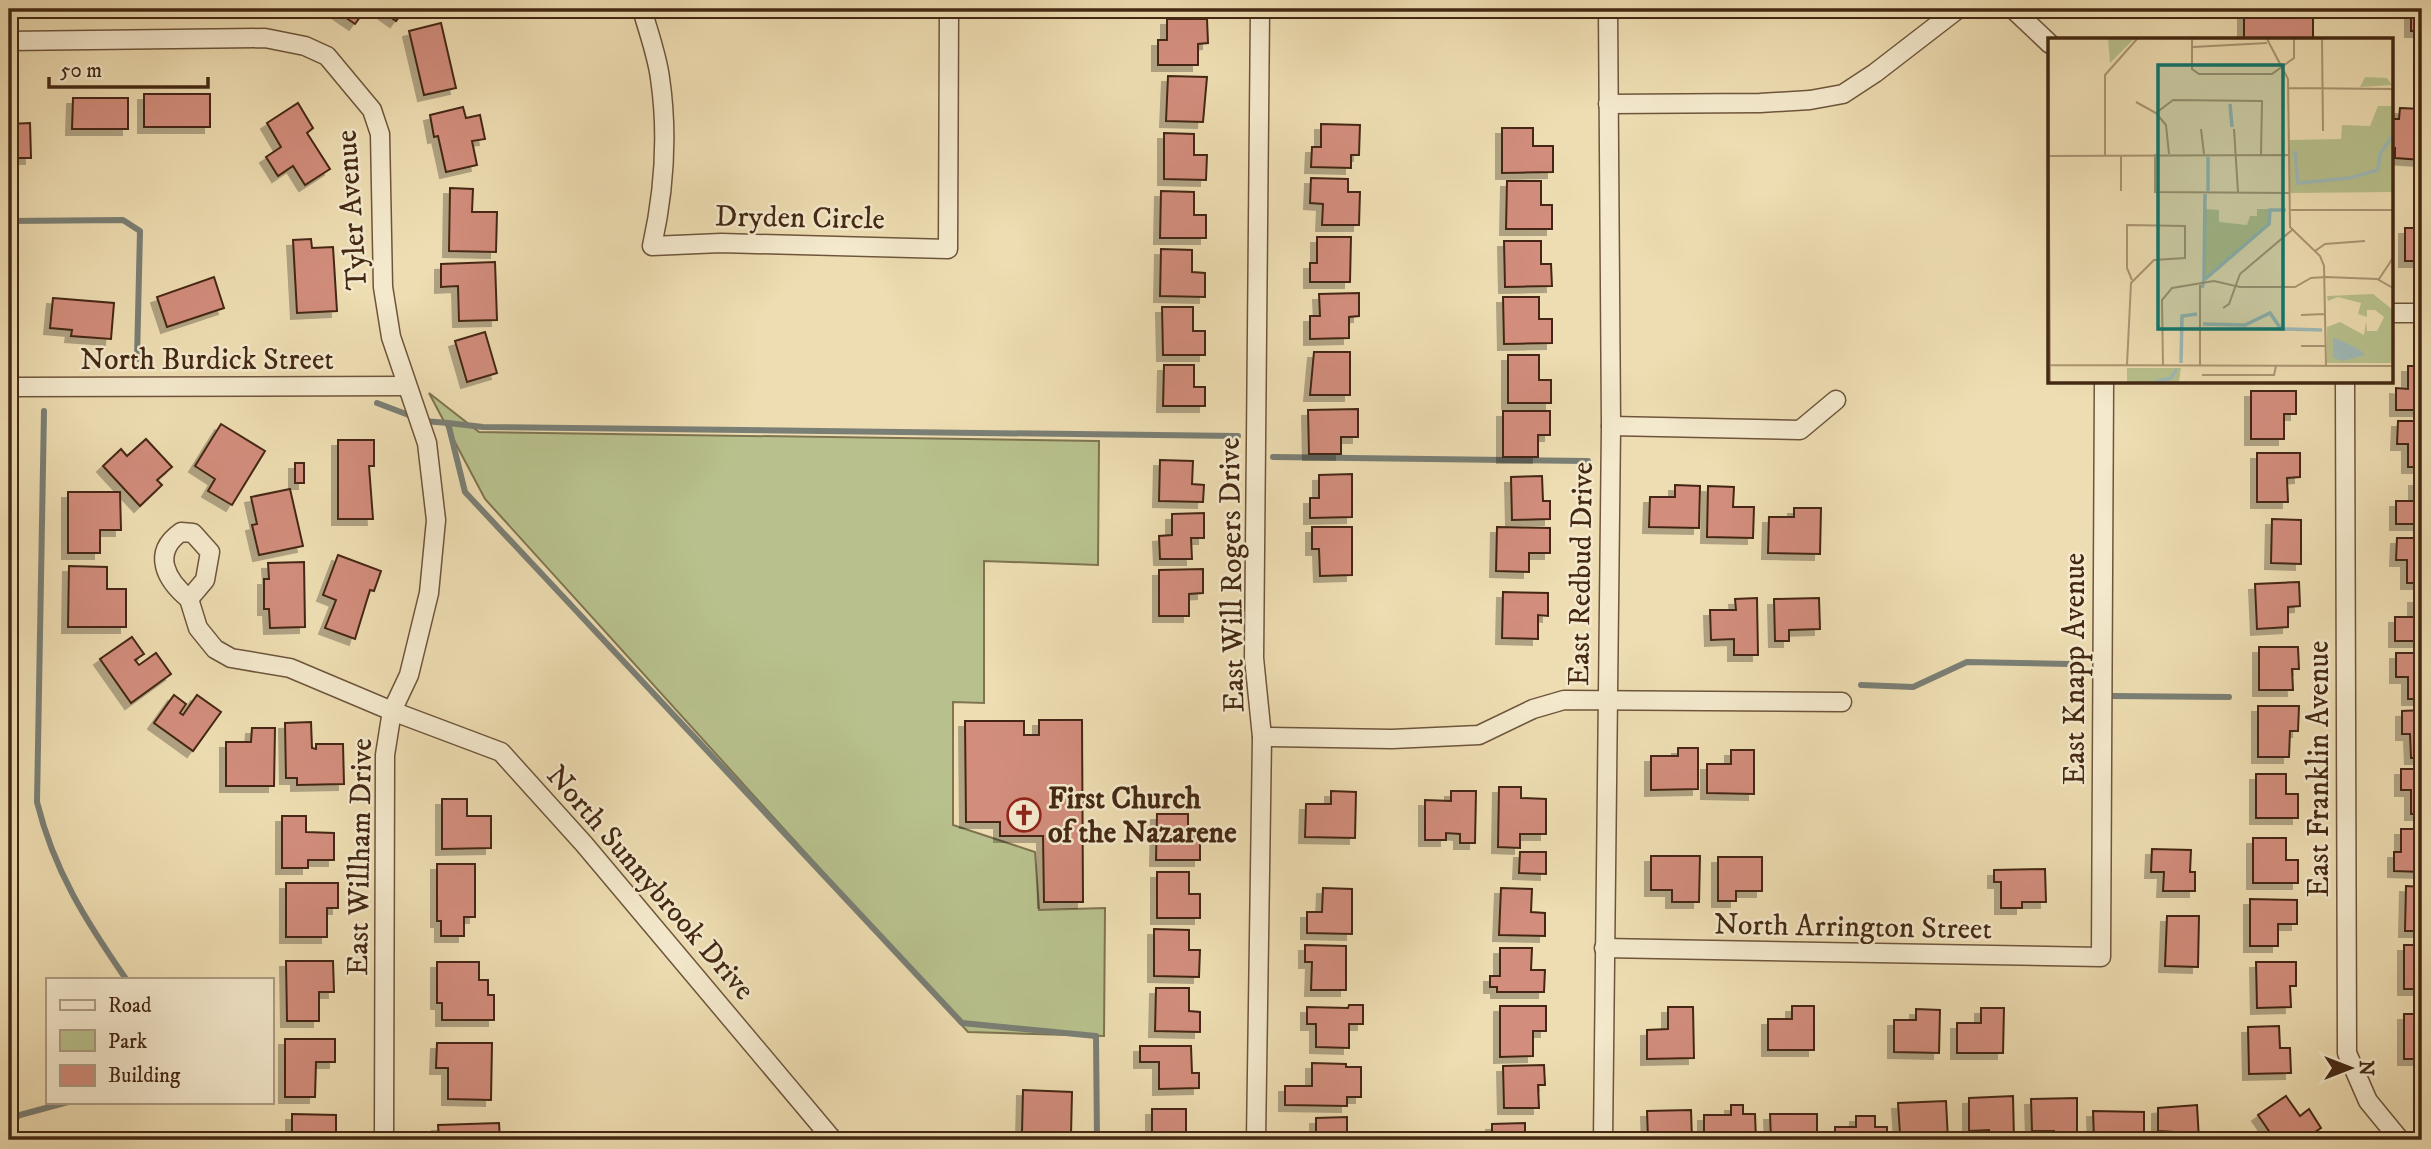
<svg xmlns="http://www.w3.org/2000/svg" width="2431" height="1149" viewBox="0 0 2431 1149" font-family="'IM FELL DW Pica',serif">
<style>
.green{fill:#b8c18d;stroke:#7e7450;stroke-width:2}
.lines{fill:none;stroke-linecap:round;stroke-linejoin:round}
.stream{stroke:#7a7f75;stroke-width:6}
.building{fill:#d28d7c;stroke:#442813;stroke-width:2;filter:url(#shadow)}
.minor-casing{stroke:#6e553b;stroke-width:21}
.minor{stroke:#f4e9cd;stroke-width:18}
.labels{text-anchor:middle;stroke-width:5;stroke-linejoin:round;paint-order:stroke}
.street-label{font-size:30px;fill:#442813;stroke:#f4e9cd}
.poi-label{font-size:30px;font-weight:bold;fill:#442813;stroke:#f4e9cd;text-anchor:start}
.inset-river{fill:none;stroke:#9eb9b7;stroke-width:3.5}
.inset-road{fill:none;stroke:#aa9572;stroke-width:2}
.view{fill:#0f766e;fill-opacity:0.15;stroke:#0f766e;stroke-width:3.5}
.inset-edge{fill:none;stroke:#442813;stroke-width:3.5}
</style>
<defs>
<filter id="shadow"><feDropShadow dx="-6" dy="6" stdDeviation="0" flood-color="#0004"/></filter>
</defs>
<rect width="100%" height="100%" fill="#eeddb2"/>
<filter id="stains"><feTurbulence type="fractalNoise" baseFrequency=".00286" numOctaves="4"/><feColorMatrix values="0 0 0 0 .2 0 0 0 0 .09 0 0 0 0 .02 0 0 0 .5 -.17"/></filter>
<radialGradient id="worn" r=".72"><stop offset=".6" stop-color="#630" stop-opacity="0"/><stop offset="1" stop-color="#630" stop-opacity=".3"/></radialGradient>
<polygon class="green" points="429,393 479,432 1099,441 1098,565 984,561 984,703 953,702 953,825 1035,852 1039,910 1105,908 1104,1036 968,1032 485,499"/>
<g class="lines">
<g class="stream">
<polyline points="9,221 123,220 140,231 137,359"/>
<polyline points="377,403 414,417"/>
<path d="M44,411L37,802C54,871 86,921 126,979"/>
<polyline points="424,421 448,423 465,492 962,1023 1096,1036 1097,1140"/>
<polyline points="448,423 483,427 1238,436"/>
<polyline points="1273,457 1588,461"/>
<polyline points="1861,685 1913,687 1967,662 2070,664"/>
<polyline points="2111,696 2229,697"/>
<polyline points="9,1122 20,1115 68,1102"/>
</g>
</g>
<g class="building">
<polygon points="333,9 366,9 355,24"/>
<polygon points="379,9 405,9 396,21"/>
<polygon points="2254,9 2306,9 2306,14 2313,14 2313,40 2244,40 2244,11"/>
<rect x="2411" y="9" width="11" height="22"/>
<polygon points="1167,19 1207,19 1208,43 1198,44 1198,65 1158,65 1158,40 1167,40"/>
<polygon points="441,23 456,88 424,95 409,31"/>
<polygon points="1168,76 1207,77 1203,122 1166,121"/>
<rect x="144" y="94" width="66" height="33"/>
<polygon points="73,98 128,98 128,129 72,129"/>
<polygon points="298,103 313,128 307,133 330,169 305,185 293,166 278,176 266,157 281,147 267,123"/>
<polygon points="463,107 466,118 480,115 485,139 472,141 477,165 446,172 438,136 434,137 430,115"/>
<polygon points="2400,108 2422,109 2422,166 2422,160 2395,158 2395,148 2391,148 2391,119 2399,119"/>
<polygon points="30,123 31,158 9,158 9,124"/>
<polygon points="1321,124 1360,125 1359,155 1351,155 1351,168 1311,167 1312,147 1321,147"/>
<polygon points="1502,128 1533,128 1533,146 1553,146 1553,172 1502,173"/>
<polygon points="1164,133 1194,134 1194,155 1207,155 1206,180 1164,179"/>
<polygon points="1311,178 1348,179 1348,192 1360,192 1359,225 1322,225 1323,204 1310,203"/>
<polygon points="1507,181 1541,181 1541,205 1552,205 1552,229 1506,229"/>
<polygon points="450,188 473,189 472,212 497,212 496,252 449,251"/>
<polygon points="1161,191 1194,192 1194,215 1206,215 1206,238 1160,238"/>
<rect x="2405" y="228" width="17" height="33"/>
<polygon points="1317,237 1351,237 1350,282 1310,282 1310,263 1317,263"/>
<polygon points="311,239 312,248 333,247 337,311 297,313 293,240"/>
<polygon points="1504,241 1541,241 1541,264 1551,264 1552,286 1505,287"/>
<polygon points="1161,249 1192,250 1192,272 1205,273 1205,297 1160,296"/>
<polygon points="495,262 497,320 459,321 458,286 441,287 441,264"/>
<polygon points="214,277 224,308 167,327 157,297"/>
<rect x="9" y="283" width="5" height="52"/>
<polygon points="1359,293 1359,316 1349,317 1349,338 1310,339 1310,316 1320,316 1319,294"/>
<polygon points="1503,297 1539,297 1539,319 1552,319 1552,343 1504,344"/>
<polygon points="53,298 114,303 111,339 71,336 72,330 50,328"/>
<polygon points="1162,307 1193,307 1193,331 1205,331 1205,355 1163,355"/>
<polygon points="485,332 497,373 467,382 455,341"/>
<polygon points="1314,352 1350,352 1350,395 1310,395"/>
<polygon points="1508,355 1539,355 1539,380 1551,380 1551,403 1508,403"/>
<polygon points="1164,365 1194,365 1194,387 1205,387 1205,406 1163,406"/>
<polygon points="2408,366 2422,366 2422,410 2396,410 2396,388 2408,389"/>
<polygon points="2251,391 2296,391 2296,414 2284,414 2284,439 2251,439"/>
<polygon points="1358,409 1358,437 1341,437 1341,454 1309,454 1308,410"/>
<polygon points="1503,411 1550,411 1550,435 1538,435 1538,457 1503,457"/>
<polygon points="2398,421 2422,421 2422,467 2408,467 2408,444 2397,444"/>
<polygon points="221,424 265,451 232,505 208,491 215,479 195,466"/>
<polygon points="146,439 172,467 157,480 162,485 140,506 103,466 121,449 127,456"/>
<polygon points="338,440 374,440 374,466 369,466 373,519 338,519"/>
<polygon points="2257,453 2300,453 2300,477 2287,478 2288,502 2257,502"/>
<polygon points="1160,460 1193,461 1192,484 1204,485 1203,502 1159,501"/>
<rect x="295" y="463" width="9" height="20"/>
<polygon points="1352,474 1352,517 1310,518 1310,498 1319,498 1319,475"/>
<polygon points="1542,476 1543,501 1550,501 1550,519 1512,520 1511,477"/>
<polygon points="2415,480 2422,480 2422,524 2396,524 2396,501 2415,501"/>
<polygon points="1675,485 1700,486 1699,528 1649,527 1650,497 1675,497"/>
<polygon points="1708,486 1734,487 1733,507 1754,507 1753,538 1707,537"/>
<polygon points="290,489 303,546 259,555 252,525 257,524 251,497"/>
<polygon points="68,492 120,492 121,530 100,530 100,553 68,553"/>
<polygon points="1794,508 1821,508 1820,554 1768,553 1769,517 1794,517"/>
<polygon points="1204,513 1204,538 1191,538 1192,559 1160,559 1159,536 1172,535 1172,514"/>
<polygon points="2272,519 2301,520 2301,564 2271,563"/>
<polygon points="1312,527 1352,527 1352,575 1320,576 1319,549 1312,549"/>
<polygon points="1497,527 1550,528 1550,553 1529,553 1529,572 1496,571"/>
<polygon points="2397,538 2422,538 2422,583 2407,583 2407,560 2396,560"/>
<polygon points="338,555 381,571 374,591 370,590 355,639 325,628 336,600 323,595"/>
<polygon points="304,562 305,627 270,628 269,609 264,609 264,579 269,579 268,563"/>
<polygon points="69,566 107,567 107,589 126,589 126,627 68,627"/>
<polygon points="1203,569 1203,593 1189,594 1189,616 1159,616 1159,570"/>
<polygon points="2299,582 2300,606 2288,607 2288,627 2257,629 2255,584"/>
<polygon points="1503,592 1548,593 1548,616 1538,615 1538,639 1502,638"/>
<polygon points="2414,597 2422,597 2422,641 2395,641 2395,617 2414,617"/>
<polygon points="1757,598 1758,655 1734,655 1734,639 1711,640 1710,610 1736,610 1735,599"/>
<polygon points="1819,598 1820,629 1789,630 1789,641 1775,641 1774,599"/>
<polygon points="132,637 144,654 135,660 139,665 156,653 171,674 131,703 100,659"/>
<polygon points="2259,647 2298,647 2299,669 2292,669 2293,690 2259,690"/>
<polygon points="2396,653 2422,653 2422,699 2408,699 2408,677 2396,677"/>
<polygon points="174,695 186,704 180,713 183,715 197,695 221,712 193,751 154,723"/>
<polygon points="2258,706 2299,706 2298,731 2290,731 2289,757 2258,757"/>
<polygon points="2422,710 2422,758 2411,758 2410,734 2402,734 2402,711"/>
<polygon points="1039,720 1082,720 1083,902 1044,902 1043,836 1000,836 1000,822 966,822 965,721 1024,721 1024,735 1039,735"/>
<polygon points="311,722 312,748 316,749 316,744 343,744 344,784 297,785 297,778 286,778 285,723"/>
<polygon points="252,728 275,728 274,786 226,786 226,742 251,742"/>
<polygon points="1678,748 1698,748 1698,789 1651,790 1651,756 1678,756"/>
<polygon points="1731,750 1754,750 1754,794 1707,793 1707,764 1731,764"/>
<polygon points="2401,769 2422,769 2422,814 2411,814 2411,790 2401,790"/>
<polygon points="2256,774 2286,774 2286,794 2298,794 2298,818 2256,818"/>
<polygon points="1499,787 1521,787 1521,798 1546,799 1546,834 1520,834 1520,848 1498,847"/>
<polygon points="1331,791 1356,792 1355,838 1305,837 1306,804 1331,804"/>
<polygon points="1451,791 1476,791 1475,843 1460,843 1460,834 1446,833 1446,840 1425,840 1425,800 1451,801"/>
<polygon points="442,799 467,799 467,816 491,816 491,848 442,849"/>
<polygon points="1157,814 1188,814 1188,836 1200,836 1200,860 1156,860"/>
<polygon points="282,816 306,816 306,832 334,833 334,860 308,860 308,868 282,868"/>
<polygon points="2401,829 2422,829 2422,872 2394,871 2394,852 2401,852"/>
<polygon points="2253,838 2286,838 2286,860 2298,860 2298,883 2253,883"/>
<polygon points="2152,849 2191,850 2190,872 2195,872 2195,891 2163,891 2164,872 2151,872"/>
<polygon points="1520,852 1546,852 1546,874 1519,873"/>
<polygon points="1651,856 1700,856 1699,902 1672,902 1672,890 1651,890"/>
<polygon points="1718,857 1762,857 1762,891 1736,891 1736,901 1718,901"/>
<polygon points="437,864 475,864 475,917 464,917 464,936 441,936 441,921 437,921"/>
<polygon points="2045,869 2046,902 2022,902 2022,908 2001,908 2001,882 1994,882 1994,870"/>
<polygon points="1157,872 1189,872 1189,894 1200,894 1200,918 1157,918"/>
<polygon points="286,883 338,883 338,908 327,908 327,937 286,937"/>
<polygon points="2406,886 2422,887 2422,931 2405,931"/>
<polygon points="1323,888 1352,889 1352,934 1307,933 1307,912 1322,912"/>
<polygon points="1501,888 1532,889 1531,912 1545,913 1545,936 1499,935"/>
<polygon points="2250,899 2297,900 2297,924 2278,924 2278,946 2250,946"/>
<polygon points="2167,916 2199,916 2198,967 2165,966"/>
<polygon points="1154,929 1189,930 1189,950 1200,950 1199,977 1154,976"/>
<polygon points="1305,945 1346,946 1346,990 1311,990 1312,962 1305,962"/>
<rect x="2404" y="945" width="18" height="44"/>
<polygon points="1500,948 1532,948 1531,970 1545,970 1544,992 1497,992 1497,987 1490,987 1490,976 1500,976"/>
<polygon points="286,961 333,961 334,992 319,992 319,1021 287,1021"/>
<polygon points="437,962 479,962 479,980 488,980 488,995 494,995 494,1020 442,1020 442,1003 437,1003"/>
<polygon points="2256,962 2296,962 2296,986 2290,986 2291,1007 2257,1008"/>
<polygon points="1156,988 1189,988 1189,1011 1200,1012 1200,1032 1155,1031"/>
<polygon points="1349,1005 1363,1005 1363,1024 1349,1024 1349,1048 1316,1047 1316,1024 1307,1024 1307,1007 1348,1008"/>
<polygon points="1500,1006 1546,1006 1546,1031 1533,1031 1533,1056 1500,1057"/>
<polygon points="1792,1006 1814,1006 1814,1050 1768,1050 1768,1019 1792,1019"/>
<polygon points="1668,1007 1693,1007 1694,1058 1647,1059 1647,1030 1668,1029"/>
<polygon points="1981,1008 2004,1008 2003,1053 1957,1053 1957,1023 1981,1023"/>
<polygon points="1916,1009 1940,1010 1939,1053 1894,1052 1894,1020 1916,1020"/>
<rect x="2404" y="1014" width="18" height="45"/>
<polygon points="2279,1026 2280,1048 2290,1048 2291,1073 2249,1074 2248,1027"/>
<polygon points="285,1039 335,1039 335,1062 316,1062 315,1097 285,1097"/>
<polygon points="437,1043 492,1043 491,1100 448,1099 448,1068 436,1068"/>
<polygon points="1140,1046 1191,1046 1192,1073 1199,1073 1199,1088 1159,1089 1159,1062 1140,1062"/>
<polygon points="1312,1063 1346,1064 1346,1067 1361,1067 1361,1097 1347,1097 1347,1106 1285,1105 1285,1086 1312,1086"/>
<polygon points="1544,1065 1545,1085 1538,1085 1539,1108 1504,1108 1503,1066"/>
<polygon points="1023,1090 1072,1092 1071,1135 1039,1138 1039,1133 1022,1133"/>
<polygon points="2013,1096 2014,1140 1989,1140 1989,1130 1969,1131 1969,1098"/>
<polygon points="2286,1096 2300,1116 2309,1109 2321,1128 2303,1140 2275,1140 2258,1115"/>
<polygon points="2077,1098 2077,1140 2054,1140 2054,1131 2032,1131 2031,1099"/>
<polygon points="1946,1101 1948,1140 1923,1140 1923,1133 1900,1134 1898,1103"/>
<polygon points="1731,1105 1743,1105 1743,1114 1755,1114 1756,1140 1704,1140 1704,1115 1731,1115"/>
<polygon points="2197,1105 2199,1140 2174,1140 2174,1132 2158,1131 2158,1108"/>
<polygon points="1152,1109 1186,1109 1186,1132 1197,1132 1197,1140 1152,1140"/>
<polygon points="1691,1110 1692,1140 1648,1140 1647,1111"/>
<polygon points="2093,1111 2144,1112 2144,1139 2094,1140"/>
<polygon points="292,1114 336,1115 336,1140 292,1140"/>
<polygon points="1770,1114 1817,1114 1817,1140 1771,1140"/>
<polygon points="1856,1116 1875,1116 1875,1127 1887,1127 1887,1140 1835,1140 1835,1127 1856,1127"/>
<polygon points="1347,1117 1347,1140 1316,1140 1316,1118"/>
<polygon points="499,1123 500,1140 439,1140 438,1125"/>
<polygon points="1525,1123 1525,1140 1492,1140 1492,1124"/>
</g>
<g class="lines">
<defs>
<g id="minor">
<path d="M642,9C648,31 657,55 660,78C668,133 664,192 652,246L721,243L948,249L949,9"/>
<polyline points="2013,9 2050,44"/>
<polyline points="9,41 265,38 305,46 327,56 372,110 380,134 383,287 391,337 427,443 436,520 429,593 409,675 392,711 385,755 384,1140"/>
<polyline points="1608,104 1760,103 1810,100 1843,94 1875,73 1958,9"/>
<polyline points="2391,313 2422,313"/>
<polyline points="2345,382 2347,1053 2368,1101 2400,1140"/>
<polyline points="9,387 406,386"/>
<polyline points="1611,426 1800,430 1836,400"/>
<path d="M181,532L193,533L210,552L205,580L189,599C166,580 151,553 181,532Z"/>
<polyline points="189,599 198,628 215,649 231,658 290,668 392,711 501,752 584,844 833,1140"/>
<polyline points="1262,737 1392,739 1479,735 1533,709 1564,700 1842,702"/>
<polyline points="1604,948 2101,957 2104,382"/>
<polyline points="1256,1140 1262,737 1254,658 1260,9"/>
<polyline points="1603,1140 1611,426 1608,9"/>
<polyline points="2419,1140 2422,1138"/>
</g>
</defs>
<use href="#minor" class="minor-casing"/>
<use href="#minor" class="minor"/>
</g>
<defs>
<symbol id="church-ring" viewBox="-11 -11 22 22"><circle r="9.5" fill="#f4e9cd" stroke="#8f2418" stroke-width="1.5"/><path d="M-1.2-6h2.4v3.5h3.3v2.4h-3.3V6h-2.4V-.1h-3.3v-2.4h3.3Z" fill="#8f2418"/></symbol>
</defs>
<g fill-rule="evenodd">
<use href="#church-ring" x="1005" y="796" width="38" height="38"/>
</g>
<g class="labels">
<g class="street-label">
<text transform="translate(351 210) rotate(-94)" y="10">Tyler Avenue</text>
<text transform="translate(800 217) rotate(1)" y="10">Dryden Circle</text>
<text x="207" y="369">North Burdick Street</text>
<text transform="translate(1580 574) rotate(-89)" y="10">East Redbud Drive</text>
<text transform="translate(1231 575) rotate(-91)" y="10">East Will Rogers Drive</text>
<text transform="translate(2074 669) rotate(-90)" y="10">East Knapp Avenue</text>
<text transform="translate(2318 769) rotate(-90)" y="10">East Franklin Avenue</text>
<text transform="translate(359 857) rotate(-89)" y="10">East Willham Drive</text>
<text transform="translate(651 882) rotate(49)" y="10">North Sunnybrook Drive</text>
<text transform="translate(1853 926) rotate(1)" y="10">North Arrington Street</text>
</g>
<g class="poi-label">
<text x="1048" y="808">First Church<tspan x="1048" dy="34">of the Nazarene</tspan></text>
</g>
</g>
<g transform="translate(2048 38)">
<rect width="345" height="345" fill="#eeddb2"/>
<path d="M60,1H86L62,25ZM317,39L339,40L344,47L312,49ZM330,68H345V154L242,155V102L293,101L294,87L322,88ZM158,171L171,172V184L199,187L202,178H209V171H222V186L153,244L157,239ZM325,256L345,272V325H279V289L292,284L316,297L318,283L319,293H329L336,279L327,272H319V279L310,276L313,265L290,259L280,263L279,258ZM79,330H133L131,344H79Z" fill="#b8c18d"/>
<path d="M285,299L311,311L317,317L295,323L285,320Z" fill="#9eb9b7"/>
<path class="inset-river" d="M182,66L184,89M247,113L250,145L302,140L330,132L332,116L345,97M160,153V119M156,242L157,156M154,250L156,242L221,186L222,172H238M155,286L197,287L222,275L233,291L274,292M133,325L134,278L149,276M107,344L123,340L129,331"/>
<path class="inset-road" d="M0,1L2,344M144,1V31L151,36H224L246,20V1M219,1L240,41L242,189L272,218L276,228L278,328M274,1L275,93M145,9L219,5M240,50L345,51M88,64L108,75L118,87L121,116M108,75L125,62L214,63L213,117M153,91L156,116M186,91L190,154M107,116V154L242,155M57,117V37L89,1M1,118L240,117M73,153V117M243,172H345M267,213L277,206L317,203M331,241L345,220M152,247V327M175,270L181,266L192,236L244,192M253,277L276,276M253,308H278M1,327L345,328M79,327L83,245L106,222L137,220V188L79,187V230L84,242M115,327L114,262L124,250L166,243L192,249H247L263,240L278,239L329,241L345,250M154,337H226L228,328"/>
<path class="view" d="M110,27H235V291H110Z"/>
<rect width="345" height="345" class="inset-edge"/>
</g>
<rect width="2431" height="1149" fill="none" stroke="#eeddb2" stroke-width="35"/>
<rect x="10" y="10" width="2410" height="1128" fill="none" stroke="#442813" stroke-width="3.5"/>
<rect x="18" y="18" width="2396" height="1114" fill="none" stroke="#442813" stroke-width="2"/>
<rect x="46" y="978" width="228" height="126" fill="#f4e9cd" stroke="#ae9c83" stroke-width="2"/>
<rect x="60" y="1000" width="35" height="10" fill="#f4e9cd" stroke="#ae9c83" stroke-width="2"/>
<text x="108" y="1012" font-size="21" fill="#442813">Road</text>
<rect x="60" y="1030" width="35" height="21" fill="#b8c18d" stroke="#ae9c83" stroke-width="2"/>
<text x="108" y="1048" font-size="21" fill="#442813">Park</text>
<rect x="60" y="1065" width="35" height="21" fill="#d28d7c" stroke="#ae9c83" stroke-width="2"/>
<text x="108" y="1082" font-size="21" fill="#442813">Building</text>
<g transform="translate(2350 1068) rotate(90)" stroke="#f4e9cd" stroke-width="5" paint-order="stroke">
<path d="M0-5L12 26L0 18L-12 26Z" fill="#442813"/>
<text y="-10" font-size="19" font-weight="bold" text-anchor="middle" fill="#442813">N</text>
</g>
<path d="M49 77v10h159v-10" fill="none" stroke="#442813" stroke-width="3.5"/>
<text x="60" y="77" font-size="21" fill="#442813" stroke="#f4e9cd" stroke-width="5" paint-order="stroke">50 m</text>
<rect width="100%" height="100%" filter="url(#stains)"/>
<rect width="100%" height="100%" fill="url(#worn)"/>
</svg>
